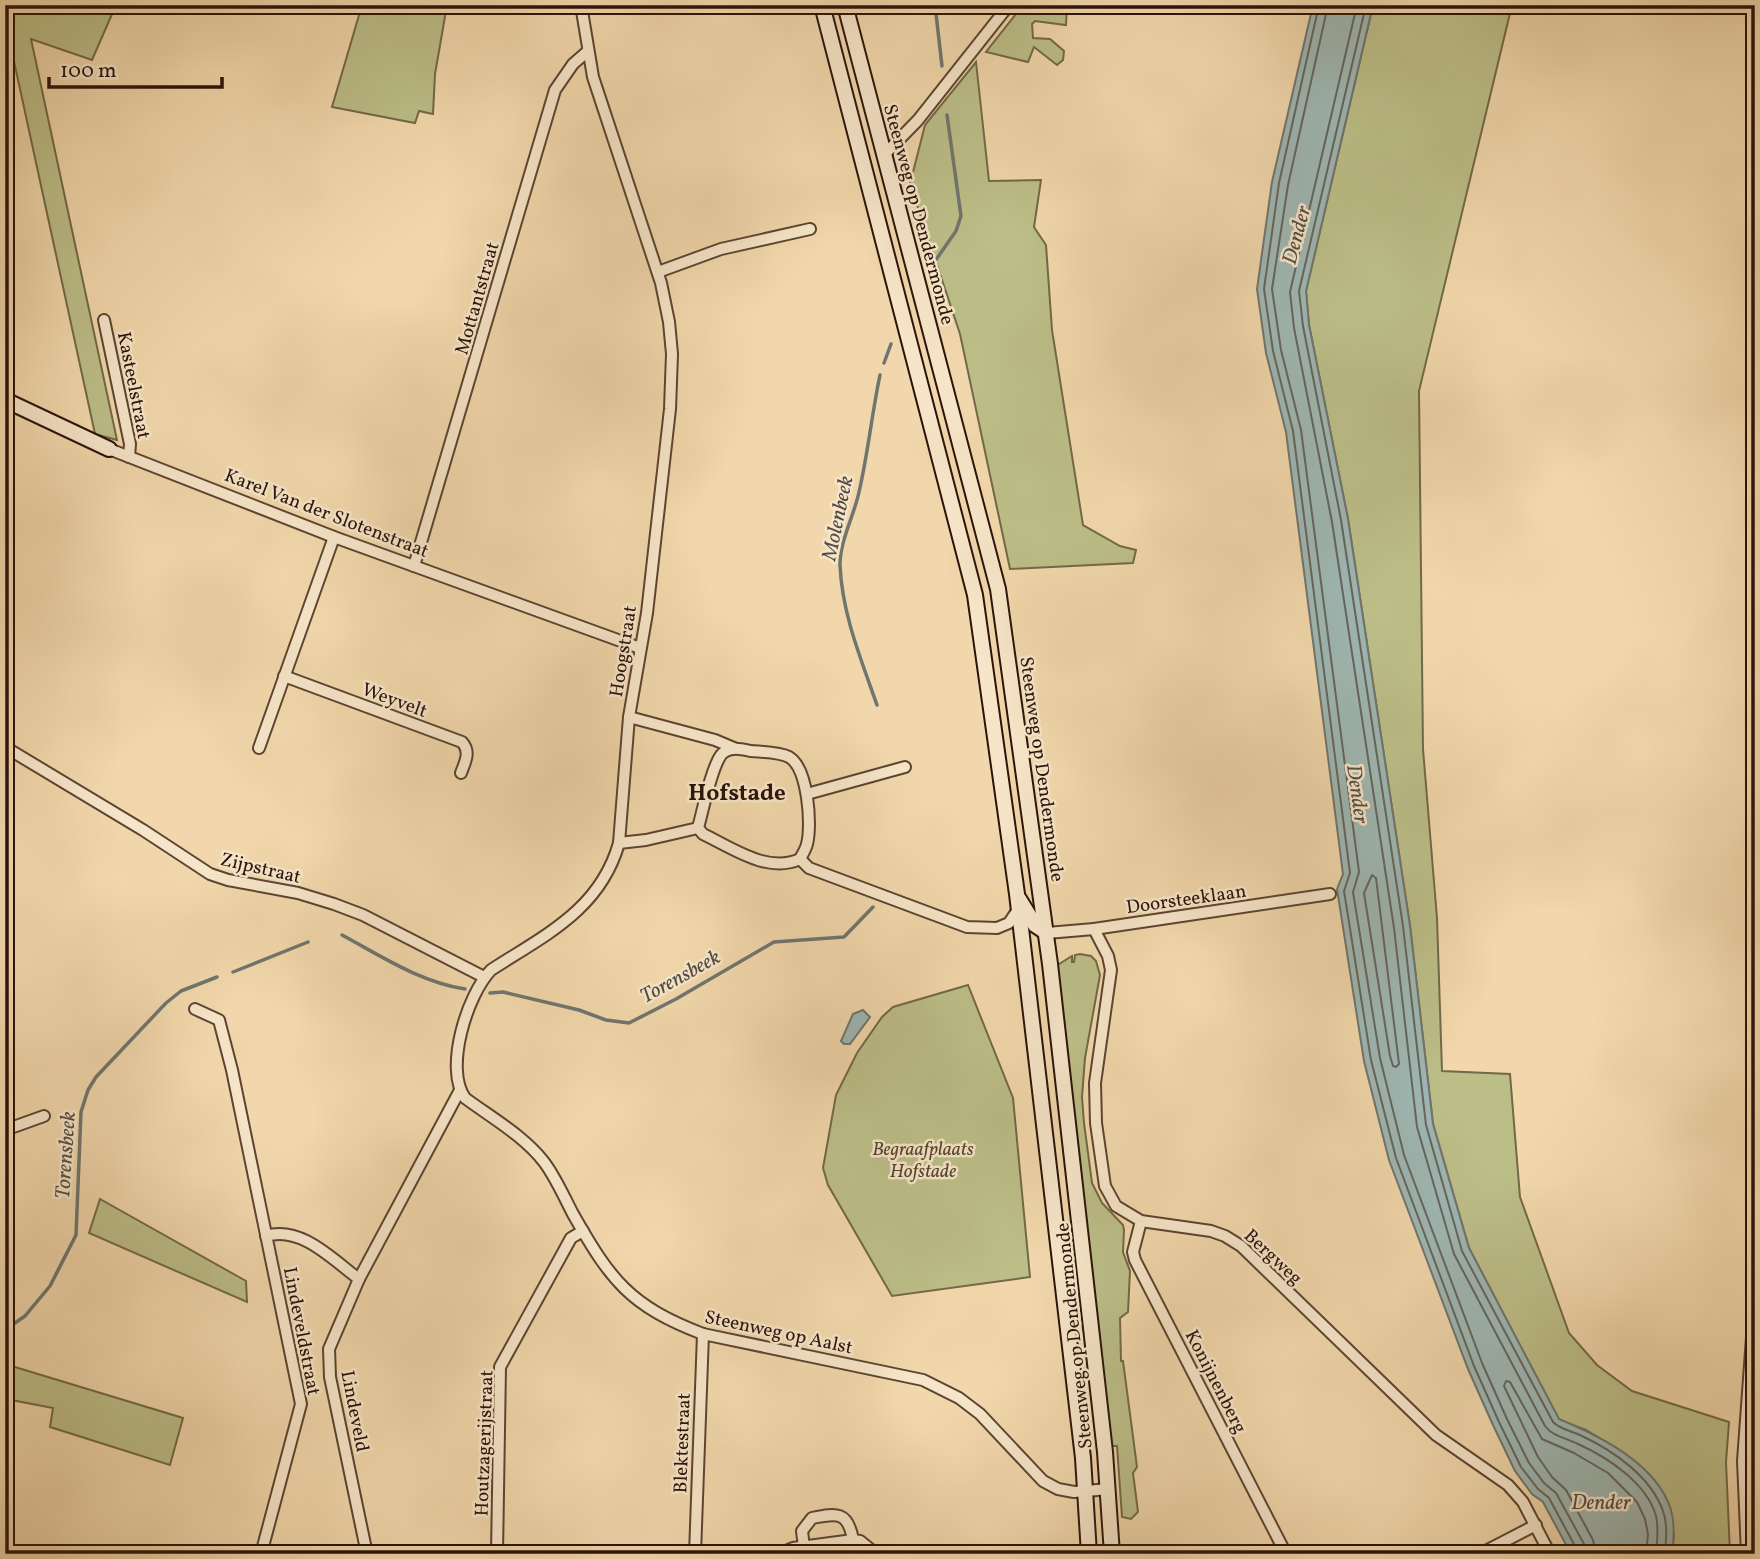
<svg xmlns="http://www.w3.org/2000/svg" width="1760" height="1559" viewBox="0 0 1760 1559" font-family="Vollkorn,serif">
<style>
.green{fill:#bcbe88;stroke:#736848;stroke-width:2}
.water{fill:#9eb7b3;stroke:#70756f;stroke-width:2}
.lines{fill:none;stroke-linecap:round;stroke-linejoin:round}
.shore{stroke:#64655e;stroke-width:2}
.stream{stroke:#70756f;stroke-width:3.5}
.street-casing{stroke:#5c4432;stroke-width:14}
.secondary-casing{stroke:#2a1309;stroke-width:18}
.street{stroke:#f6e5c8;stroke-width:10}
.secondary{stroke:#f6e5c8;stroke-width:14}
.labels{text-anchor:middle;stroke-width:5;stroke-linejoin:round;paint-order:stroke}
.street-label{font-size:19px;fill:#2a1309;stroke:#f6e5c8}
.park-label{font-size:19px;font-style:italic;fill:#56462f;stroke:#f6e5c8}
.water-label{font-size:21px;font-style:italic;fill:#534c44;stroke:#f6e5c8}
.quarter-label{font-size:23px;font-weight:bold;fill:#2a1309;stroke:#f6e5c8}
</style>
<rect width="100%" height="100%" fill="#f1d7ab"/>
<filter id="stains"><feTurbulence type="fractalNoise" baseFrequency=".00286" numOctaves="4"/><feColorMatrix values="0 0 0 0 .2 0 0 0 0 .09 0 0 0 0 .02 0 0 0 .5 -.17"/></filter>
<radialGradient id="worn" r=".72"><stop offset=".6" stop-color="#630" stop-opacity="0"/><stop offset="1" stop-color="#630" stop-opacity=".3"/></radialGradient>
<g class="green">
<polygon points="5,5 116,5 92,60 31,39 117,440 95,434 5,20"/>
<polygon points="362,5 447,5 435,74 433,114 419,111 415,123 332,107"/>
<polygon points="1023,5 1067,5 1066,25 1035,21 1032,24 1033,38 1050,39 1064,51 1063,60 1057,65 1034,47 1028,62 986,52"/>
<polygon points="1373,5 1512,5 1419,391 1423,749 1437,918 1442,1071 1510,1074 1520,1197 1569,1333 1597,1365 1632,1391 1729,1422 1726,1462 1730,1554 1672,1554 1674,1534 1604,1441 1586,1430 1559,1420 1469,1248 1433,1124 1410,926 1348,519 1309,325 1306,291"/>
<polygon points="976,62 989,181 1041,180 1034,227 1046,245 1052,330 1083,525 1120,546 1136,550 1133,563 1010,569 960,334 910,184 925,125"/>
<polygon points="1080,954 1091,956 1096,961 1100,975 1085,1058 1082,1097 1084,1123 1092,1183 1102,1203 1123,1225 1124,1230 1123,1252 1130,1271 1128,1312 1120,1318 1121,1361 1123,1361 1137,1467 1133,1473 1138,1512 1131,1519 1122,1517 1117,1446 1112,1446 1056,966 1072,956 1072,962 1074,962 1075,955"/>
<polygon points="968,985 1013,1098 1030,1277 892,1296 828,1185 823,1168 836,1095 857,1053 882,1017 893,1007"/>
<polygon points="100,1199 246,1281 247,1302 89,1233"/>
<polygon points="5,1364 183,1418 170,1465 50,1427 53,1408 11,1400 5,1418"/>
</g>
<g class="water">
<path d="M1313,5H1373L1306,291L1309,325L1348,519L1410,926L1433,1124L1469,1248L1559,1419C1600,1436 1657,1464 1671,1510C1675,1524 1674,1539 1672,1554H1571L1543,1502L1532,1494L1515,1471L1493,1425L1468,1369L1389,1160L1364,1061L1337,889L1343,874L1286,432L1266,353L1257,289L1272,182Z"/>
<polygon points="863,1010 870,1017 850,1044 844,1044 841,1041 853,1014"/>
</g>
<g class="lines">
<g class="shore">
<polyline points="1319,5 1279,183 1264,289 1273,351 1293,431 1350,873 1344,891 1371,1060 1396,1158 1474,1366 1499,1422 1521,1467 1538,1489 1549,1498 1576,1548 1577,1554"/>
<polyline points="1328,5 1288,185 1272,289 1281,350 1301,430 1359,872 1353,892 1380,1058 1404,1155 1482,1363 1507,1419 1529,1463 1544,1483 1556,1493 1584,1544 1585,1554"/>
<path d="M1357,5L1290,292L1294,328L1332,522L1394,928L1417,1127L1454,1254L1545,1426C1553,1437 1567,1438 1578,1444C1607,1457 1647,1483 1656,1516C1659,1529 1657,1541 1656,1554"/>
<path d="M1366,5L1299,291L1303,326L1341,520L1403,926L1426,1125L1462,1251L1553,1422C1561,1430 1572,1431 1582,1436C1614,1451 1651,1477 1663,1511C1668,1525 1666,1539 1665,1554"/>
<polygon points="1372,875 1376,878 1399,1064 1396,1067 1393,1066 1390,1056 1364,893"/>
<polyline points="1596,1554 1593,1540 1566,1490 1552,1477 1538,1457 1504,1386 1506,1381 1510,1382 1542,1439 1574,1453 1608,1473 1637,1502 1645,1519 1648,1534 1646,1554"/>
</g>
<g class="stream">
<polyline points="935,5 942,66"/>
<polyline points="933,264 956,231 961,216 947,115"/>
<polyline points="884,363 891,344"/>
<path d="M877,705C861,659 842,614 840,565C840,540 854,516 859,492C868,453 872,413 880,375"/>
<path d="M342,935C381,956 420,982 465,989"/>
<polyline points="233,972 308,942"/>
<polyline points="490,993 503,992 579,1010 606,1020 629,1023 676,999 774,942 844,937 873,907"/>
<polyline points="5,1330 25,1316 50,1286 76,1235 81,1112 88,1090 96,1077 166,1003 181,991 217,977"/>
</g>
<defs>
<g id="street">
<path d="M581,5L593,77L661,283L669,322L672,354L670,409L647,613L629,717L619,843C600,910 545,935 491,970C467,995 444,1069 465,1098C492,1118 524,1136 544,1162C556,1178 564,1197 573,1214C611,1281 630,1306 703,1334L923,1380L959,1398L980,1414L1043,1481L1058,1489L1074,1492L1109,1489"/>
<polyline points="885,154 918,120 1009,5"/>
<polyline points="658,272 721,249 810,229"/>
<polyline points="104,320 130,444 129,457"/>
<polyline points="109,449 334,537 640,648"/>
<polyline points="414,566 555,90 573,64 588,51"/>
<path d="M284,676L462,742C471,752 465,762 461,773"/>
<polyline points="629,717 715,740 734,748"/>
<polyline points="5,747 143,830 210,874 228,880 298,893 334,904 363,915 484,977"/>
<polyline points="259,748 334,537"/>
<polyline points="807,794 905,767"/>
<path d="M619,843L646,840L698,828L703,834C732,848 768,874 800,859C802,855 806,849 807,844C812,825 808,768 789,757C779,752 762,752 751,751C741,749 728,746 721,755C711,769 703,810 698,828"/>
<polyline points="800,859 809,868 967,927 997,928 1009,923 1017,911"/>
<polyline points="1094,929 1108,956 1111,970 1095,1083 1096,1123 1105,1186 1116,1206 1141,1221 1211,1231 1225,1236 1241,1246 1436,1435 1508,1485 1523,1502 1550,1554"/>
<polyline points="1047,933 1094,929 1330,894"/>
<polyline points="195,1009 219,1020 232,1070 301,1404 261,1554"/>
<polyline points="5,1130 44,1116"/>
<polyline points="1141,1221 1133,1252 1135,1260 1286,1554"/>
<path d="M266,1236C301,1225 333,1260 359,1279"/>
<path d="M804,1547L802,1531L812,1518C837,1513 848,1511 853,1540"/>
<polyline points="367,1554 330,1377 329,1349 359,1279 460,1090"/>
<polyline points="497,1554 500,1367 571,1238 583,1231"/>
<polyline points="695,1554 703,1334"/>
<polyline points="757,1554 762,1554"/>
<polyline points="779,1554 793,1548 853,1540 860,1541 876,1554"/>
<polyline points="1480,1554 1536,1525"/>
<polyline points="1747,1554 1743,1461 1755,1296"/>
</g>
<g id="secondary">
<polyline points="822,5 975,595 1017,894 1083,1458 1089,1554"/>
<polyline points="845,5 998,589 1050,964 1105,1452 1112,1554"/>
<polyline points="5,400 109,449"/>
<polyline points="1019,899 1035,925 1047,933"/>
</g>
</defs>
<use href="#street" class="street-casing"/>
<use href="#secondary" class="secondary-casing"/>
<use href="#street" class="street"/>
<use href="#secondary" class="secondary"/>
</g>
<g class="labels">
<g class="street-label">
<text transform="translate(920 214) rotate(75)" y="7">Steenweg op Dendermonde</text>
<text transform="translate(476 298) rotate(-74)" y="7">Mottantstraat</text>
<text transform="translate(135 385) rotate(79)" y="7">Kasteelstraat</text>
<text transform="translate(327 512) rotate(21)" y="7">Karel Van der Slotenstraat</text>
<text transform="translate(622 651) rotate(-81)" y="7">Hoogstraat</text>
<text transform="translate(395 699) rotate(20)" y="7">Weyvelt</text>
<text transform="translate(1043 769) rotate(82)" y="7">Steenweg op Dendermonde</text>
<text transform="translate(261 867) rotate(13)" y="7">Zijpstraat</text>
<text transform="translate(1186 898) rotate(-8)" y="7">Doorsteeklaan</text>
<text transform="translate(1274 1256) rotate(43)" y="7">Bergweg</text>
<text transform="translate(303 1331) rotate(79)" y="7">Lindeveldstraat</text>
<text transform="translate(779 1331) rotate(12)" y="7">Steenweg op Aalst</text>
<text transform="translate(1073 1336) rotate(-96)" y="7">Steenweg op Dendermonde</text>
<text transform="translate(1217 1381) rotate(63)" y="7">Konijnenberg</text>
<text transform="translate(356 1411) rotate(79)" y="7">Lindeveld</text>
<text transform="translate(483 1443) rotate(-88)" y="7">Houtzagerijstraat</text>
<text transform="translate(681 1443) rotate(-88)" y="7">Blektestraat</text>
</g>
<g class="park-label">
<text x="923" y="1155">Begraafplaats<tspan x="923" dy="22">Hofstade</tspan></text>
</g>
<g class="water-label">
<text transform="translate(1296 235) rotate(-75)" y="7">Dender</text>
<text transform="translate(837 518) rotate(-78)" y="7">Molenbeek</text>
<text transform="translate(1358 794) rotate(82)" y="7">Dender</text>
<text transform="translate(680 976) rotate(-29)" y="7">Torensbeek</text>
<text transform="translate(65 1155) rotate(-86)" y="7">Torensbeek</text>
<text x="1601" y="1509">Dender</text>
</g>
<g class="quarter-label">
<text x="737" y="800">Hofstade</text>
</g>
</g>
<rect width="1760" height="1559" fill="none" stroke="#f1d7ab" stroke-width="28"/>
<rect x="7" y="7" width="1746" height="1545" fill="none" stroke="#2a1309" stroke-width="3.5"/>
<rect x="14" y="14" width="1732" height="1531" fill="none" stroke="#2a1309" stroke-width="2"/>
<path d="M49 77v10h173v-10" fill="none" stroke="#2a1309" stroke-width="3.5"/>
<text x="60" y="77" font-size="21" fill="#2a1309" stroke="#f6e5c8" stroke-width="5" paint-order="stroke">100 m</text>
<rect width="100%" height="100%" filter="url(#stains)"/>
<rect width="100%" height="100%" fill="url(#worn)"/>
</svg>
